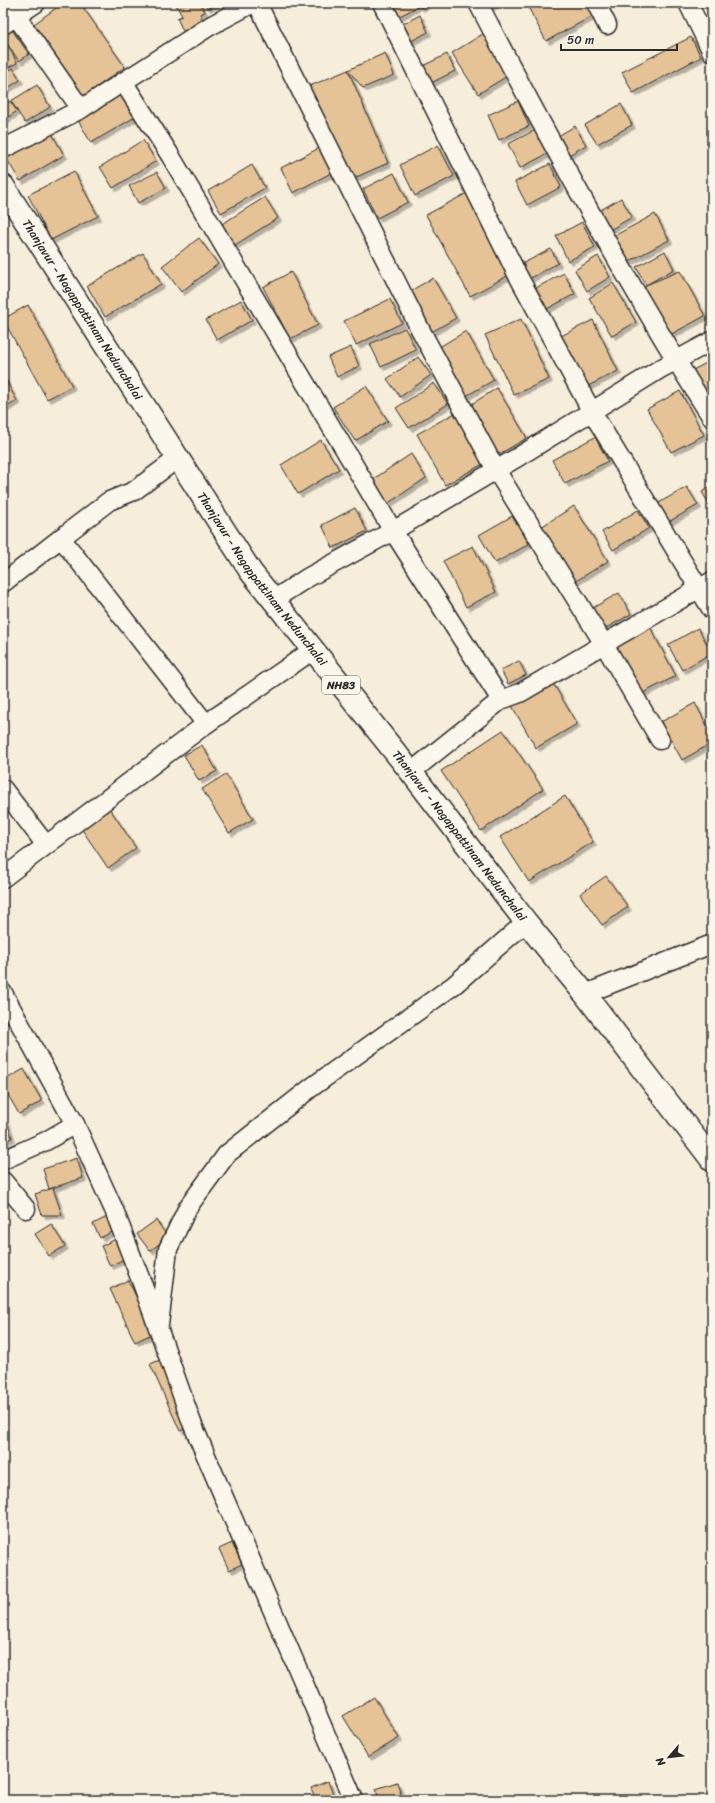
<svg xmlns="http://www.w3.org/2000/svg" width="715" height="1803" viewBox="0 0 715 1803" font-family="Sriracha,sans-serif">
<style>
.building{fill:#e5c397;stroke:#2b2b2b;filter:url(#shadow)}
.lines{fill:none;stroke-linecap:round;stroke-linejoin:round}
.minor-casing{stroke:#2b2b2b;stroke-width:21}
.highway-casing{stroke:#2b2b2b;stroke-width:25}
.minor{stroke:#fbf7ec;stroke-width:18}
.highway{stroke:#fbf7ec;stroke-width:22}
.labels{text-anchor:middle;stroke-width:3.5;stroke-linejoin:round;paint-order:stroke}
.shield{fill:#fbf7ec;stroke:#696865;stroke-width:1}
.shield-label{font-size:11px;font-weight:bold;fill:#2b2b2b}
.street-label{font-size:12px;fill:#2b2b2b;stroke:#fbf7ec}
</style>
<defs>
<filter id="shadow"><feDropShadow dx="3.5" dy="3.5" stdDeviation="0" flood-color="#0004"/></filter>
</defs>
<rect width="100%" height="100%" fill="#f7eddb"/>
<filter id="ink" filterUnits="userSpaceOnUse"><feTurbulence type="fractalNoise" baseFrequency=".025" numOctaves="2"/><feDisplacementMap in="SourceGraphic" scale="8" xChannelSelector="R" yChannelSelector="G"/><feConvolveMatrix kernelMatrix="1 2 1 2 8 2 1 2 1" color-interpolation-filters="sRGB"/></filter>
<g filter="url(#ink)">
<g class="building">
<polygon points="63,3 80,3 125,67 84,96 34,24"/>
<polygon points="175,3 200,3 205,12 200,14 204,23 184,33 177,18 182,16"/>
<polygon points="204,3 217,3 207,8"/>
<polygon points="386,3 414,3 417,7 394,19"/>
<polygon points="417,3 430,3 420,8"/>
<polygon points="482,3 497,3 486,10"/>
<polygon points="526,3 586,3 593,16 546,41"/>
<polygon points="706,3 712,3 712,14"/>
<polygon points="420,15 428,32 406,44 397,27"/>
<polygon points="10,27 29,54 19,61 3,38 3,33"/>
<polygon points="486,32 512,73 478,94 452,53"/>
<polygon points="691,37 701,57 633,93 622,72"/>
<polygon points="8,45 17,63 5,69 3,66 3,47"/>
<polygon points="385,53 394,75 363,88 348,70"/>
<polygon points="447,54 455,71 423,87 415,70"/>
<polygon points="13,68 20,80 3,91 3,74"/>
<polygon points="348,70 388,163 345,182 305,88"/>
<polygon points="37,85 50,107 25,123 11,101"/>
<polygon points="122,94 135,117 91,143 78,120"/>
<polygon points="10,101 17,111 3,121 3,106"/>
<polygon points="518,101 529,126 499,140 488,115"/>
<polygon points="621,104 632,125 597,144 585,125"/>
<polygon points="575,126 586,145 564,158 553,139"/>
<polygon points="537,129 549,153 520,168 508,144"/>
<polygon points="51,132 64,155 20,181 6,158"/>
<polygon points="143,140 156,161 113,188 100,167"/>
<polygon points="438,145 454,176 415,196 400,165"/>
<polygon points="321,147 333,172 293,193 281,168"/>
<polygon points="550,164 561,187 527,205 515,182"/>
<polygon points="252,165 265,188 221,213 208,191"/>
<polygon points="74,171 98,216 51,240 28,195"/>
<polygon points="157,172 166,188 138,203 129,186"/>
<polygon points="394,173 408,202 377,218 363,189"/>
<polygon points="467,193 511,274 470,296 426,215"/>
<polygon points="265,197 278,218 235,245 222,224"/>
<polygon points="621,198 632,217 610,230 599,211"/>
<polygon points="655,214 669,240 626,263 612,237"/>
<polygon points="582,222 595,247 568,261 556,236"/>
<polygon points="199,238 218,264 181,292 162,266"/>
<polygon points="551,249 558,263 522,283 514,268"/>
<polygon points="665,251 674,269 646,285 636,267"/>
<polygon points="143,253 161,284 105,317 87,286"/>
<polygon points="598,256 610,277 587,291 575,270"/>
<polygon points="680,271 705,316 668,336 643,291 646,285"/>
<polygon points="291,272 318,325 290,339 263,287"/>
<polygon points="564,273 575,294 545,310 534,289"/>
<polygon points="433,278 456,318 428,334 405,294"/>
<polygon points="613,283 636,322 612,336 589,298"/>
<polygon points="390,299 402,323 356,345 344,321"/>
<polygon points="241,300 252,320 217,340 206,320"/>
<polygon points="28,305 72,386 47,399 3,319"/>
<polygon points="521,319 549,379 514,395 485,335"/>
<polygon points="593,320 618,371 586,387 561,336"/>
<polygon points="405,328 416,350 381,367 370,344"/>
<polygon points="466,331 494,380 459,400 431,352"/>
<polygon points="351,347 359,366 337,377 328,357"/>
<polygon points="418,357 431,375 400,397 387,379"/>
<polygon points="712,360 712,400 708,402 691,371"/>
<polygon points="3,375 17,401 3,409"/>
<polygon points="434,383 448,404 409,428 396,408"/>
<polygon points="366,386 388,421 355,441 333,407"/>
<polygon points="497,388 527,438 496,456 467,407"/>
<polygon points="680,391 704,435 671,452 647,409"/>
<polygon points="455,413 483,464 445,485 417,434"/>
<polygon points="595,437 608,461 565,484 552,460"/>
<polygon points="321,440 339,469 298,494 281,465"/>
<polygon points="411,454 426,478 387,504 372,480"/>
<polygon points="712,486 712,509 702,492"/>
<polygon points="687,487 698,505 663,525 653,506"/>
<polygon points="574,506 608,561 576,581 541,527"/>
<polygon points="355,508 367,531 333,548 322,525"/>
<polygon points="638,510 649,528 613,550 602,532"/>
<polygon points="512,516 529,544 495,563 479,535"/>
<polygon points="473,546 496,592 466,607 443,561"/>
<polygon points="619,593 631,614 601,631 589,610"/>
<polygon points="649,625 676,676 639,695 612,644"/>
<polygon points="698,628 712,653 682,670 668,645"/>
<polygon points="519,661 526,675 508,684 501,670"/>
<polygon points="553,683 577,724 536,748 512,706"/>
<polygon points="695,703 712,735 712,743 682,760 661,722"/>
<polygon points="503,730 543,789 481,831 441,771"/>
<polygon points="202,745 217,771 199,781 184,755"/>
<polygon points="226,774 253,819 229,833 202,789"/>
<polygon points="565,796 593,842 529,882 500,837"/>
<polygon points="110,809 136,848 108,868 81,828"/>
<polygon points="606,876 628,907 602,925 580,894"/>
<polygon points="24,1069 42,1101 19,1114 3,1086 3,1081"/>
<polygon points="3,1120 6,1120 12,1138 3,1141"/>
<polygon points="77,1158 83,1178 49,1189 43,1169"/>
<polygon points="53,1188 62,1215 42,1215 35,1194"/>
<polygon points="111,1215 118,1229 100,1238 93,1224"/>
<polygon points="156,1220 168,1237 150,1251 137,1234"/>
<polygon points="51,1224 65,1246 49,1256 35,1234"/>
<polygon points="116,1239 126,1258 110,1266 101,1246"/>
<polygon points="128,1280 154,1333 135,1342 110,1289"/>
<polygon points="160,1360 189,1427 180,1431 150,1364"/>
<polygon points="232,1543 242,1564 229,1570 219,1549"/>
<polygon points="374,1697 399,1738 368,1757 343,1716"/>
<polygon points="328,1781 335,1800 316,1800 311,1788"/>
<polygon points="397,1782 403,1800 379,1800 376,1789"/>
</g>
<g class="lines">
<defs>
<g id="minor">
<polyline points="9,3 16,16 81,109"/>
<polyline points="257,3 420,329 496,470 604,644 660,740"/>
<polyline points="382,3 517,274 592,412 712,610"/>
<path d="M478,3C551,144 627,284 712,418"/>
<polyline points="596,3 607,25"/>
<polyline points="688,3 712,52"/>
<polyline points="3,25 36,3"/>
<polyline points="124,83 170,155 393,531 501,700"/>
<polyline points="3,149 81,109 210,26 253,3"/>
<polyline points="61,538 109,501 134,491 178,458"/>
<polyline points="3,583 61,538 206,724"/>
<polyline points="273,600 307,578 393,531 518,457 660,369 712,341"/>
<polyline points="411,772 501,700 520,693 712,581"/>
<polyline points="3,789 46,845"/>
<polyline points="3,878 206,724 313,650"/>
<polyline points="3,993 75,1124 114,1210 142,1283 192,1423 354,1800"/>
<polyline points="585,994 712,944"/>
<polyline points="3,1160 46,1141 75,1124"/>
<polyline points="3,1181 26,1209"/>
<polyline points="159,1325 168,1249 188,1207 227,1154 312,1087 454,985 526,922"/>
</g>
<g id="highway">
<path id="s1" d="M3,186L251,572L411,772L526,922L585,994L712,1160"/>
</g>
</defs>
<use href="#minor" class="minor-casing"/>
<use href="#highway" class="highway-casing"/>
<use href="#minor" class="minor"/>
<use href="#highway" class="highway"/>
</g>
</g>
<g class="labels">
<rect class="shield" x="322" y="676" width="38" height="18" rx="3"/>
<g class="shield-label">
<text x="341" y="689">NH83</text>
</g>
<g class="street-label">
<text dy="4" stroke="none"><textPath href="#s1" startOffset="147">Thanjavur - Nagappattinam Nedunchalai</textPath></text>
<text dy="4" stroke="none"><textPath href="#s1" startOffset="471">Thanjavur - Nagappattinam Nedunchalai</textPath></text>
<text dy="4" stroke="none"><textPath href="#s1" startOffset="795">Thanjavur - Nagappattinam Nedunchalai</textPath></text>
</g>
</g>
<rect width="715" height="1803" fill="none" stroke="#fbf7ec" stroke-width="16"/>
<rect x="8" y="8" width="699" height="1787" fill="none" stroke="#2b2b2b" stroke-width="1.5" filter="url(#ink)"/>
<g transform="translate(669 1757) rotate(242)" stroke="#fbf7ec" stroke-width="3" paint-order="stroke">
<path d="M0-3L7 15L0 10L-7 15Z" fill="#2b2b2b"/>
<text y="-6" font-size="11" font-weight="bold" text-anchor="middle" fill="#2b2b2b">N</text>
</g>
<path d="M561 44v6h116v-6" fill="none" stroke="#2b2b2b" stroke-width="2"/>
<text x="567" y="44" font-size="12" fill="#2b2b2b" stroke="#fbf7ec" stroke-width="3" paint-order="stroke">50 m</text>
</svg>
